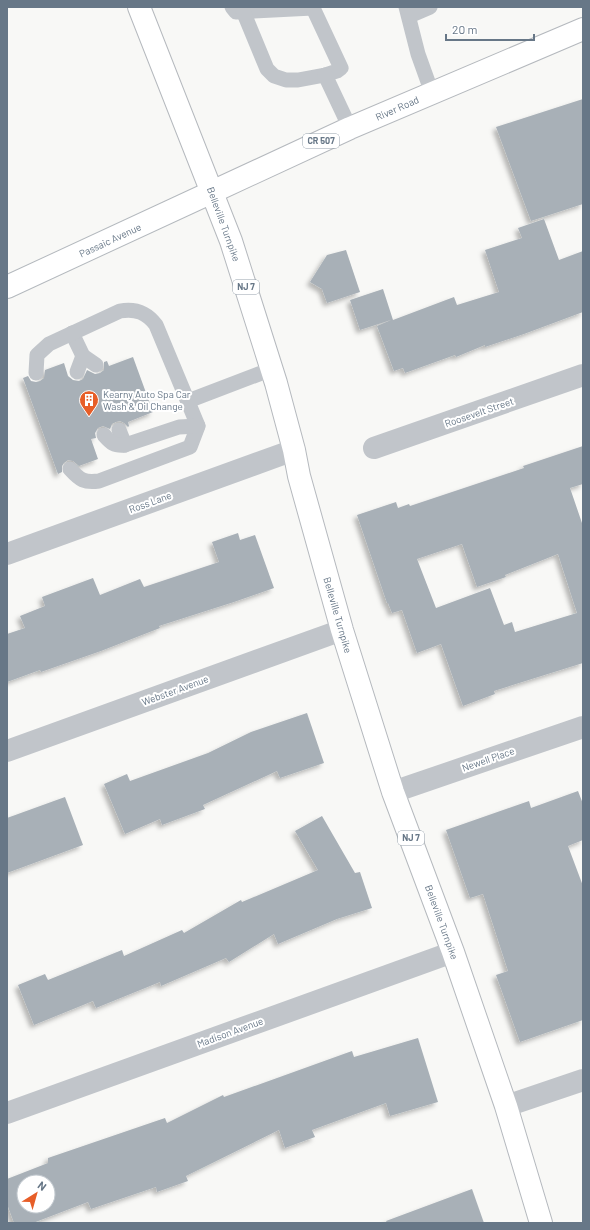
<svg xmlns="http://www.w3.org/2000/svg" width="590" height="1230" viewBox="0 0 590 1230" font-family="Barlow,sans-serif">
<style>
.building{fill:#a8b0b7;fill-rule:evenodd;filter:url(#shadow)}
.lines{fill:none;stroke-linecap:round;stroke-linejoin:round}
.secondary-casing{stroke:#b4b9be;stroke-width:24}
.primary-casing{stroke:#b5b9be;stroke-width:24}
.lane{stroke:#c1c5ca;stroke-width:15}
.street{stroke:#c1c5ca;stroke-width:22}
.secondary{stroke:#fff;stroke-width:22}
.primary{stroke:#fff;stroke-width:22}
.labels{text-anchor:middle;stroke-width:4;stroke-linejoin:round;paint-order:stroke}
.shield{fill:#fff;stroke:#95a0ab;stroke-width:1}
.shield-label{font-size:9px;font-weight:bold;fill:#677787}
.street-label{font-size:10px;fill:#677787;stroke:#fff}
.poi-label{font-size:10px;fill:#677787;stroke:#fff;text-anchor:start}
</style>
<defs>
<filter id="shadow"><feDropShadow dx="-3.5" dy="3.5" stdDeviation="2" flood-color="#0004"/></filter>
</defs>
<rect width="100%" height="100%" fill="#f8f8f6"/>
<g class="building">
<polygon points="583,99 583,204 531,221 496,127"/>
<polygon points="544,219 559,260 583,251 583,312 524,334 485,347 485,345 456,357 455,355 405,373 403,368 394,371 377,326 391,320 360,330 350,300 383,289 393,320 454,297 457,305 499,292 485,250 522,238 518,228"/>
<polygon points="346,250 360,292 327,303 322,289 310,282 327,255"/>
<polygon points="133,357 153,412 128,422 129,426 128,427 124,423 120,421 116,422 112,424 110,429 103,426 98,428 95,433 96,438 91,439 98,459 79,466 73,461 68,460 64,463 62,466 62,472 58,474 23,378 28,376 31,381 36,382 40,381 44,378 45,370 64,363 68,376 73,380 79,381 83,379 87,370 95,374 100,373 104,370 104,362 107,361 109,366"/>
<path d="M583,446V484L570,488L583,526V663L494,691L495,694L463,706L441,644L417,653L402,610L392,613L388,603H387L357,515L396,502L398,508L409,504L410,506L524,468L523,466ZM462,544L477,587L506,577L505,575L558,554L577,613L515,632L512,622L504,625L490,588L436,608L417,559Z"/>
<polygon points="238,533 240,540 255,535 274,588 234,602 159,626 160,628 101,651 41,672 40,670 7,682 7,634 25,628 20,616 45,606 42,597 93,578 100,595 140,579 144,587 219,562 212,542"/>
<polygon points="307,713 324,763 280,778 277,771 203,805 205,809 162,825 160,819 125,834 104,784 127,774 130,781 208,753 251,732"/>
<polygon points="578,791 583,804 583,840 568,846 583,886 583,1020 520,1042 496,975 508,971 483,894 470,898 446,830 529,801 531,808"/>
<polygon points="65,797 83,845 7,873 7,818"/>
<polygon points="322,816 355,873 360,872 372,908 337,919 278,944 274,934 229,962 226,958 161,986 160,982 96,1008 93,1001 34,1025 18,985 45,974 48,980 122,950 124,956 182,930 184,933 241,900 242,902 318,870 295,831"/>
<path d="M418,1038L438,1102L390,1116L386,1103L312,1130L315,1137L285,1148L279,1130L186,1176L188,1181L157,1192L156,1187L91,1209L88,1202L33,1223H14L7,1204V1179L48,1163V1158L165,1118L167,1123L223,1095L224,1097L352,1051L354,1057ZM24,1182H48V1206H24Z"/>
<polygon points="472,1189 484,1223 387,1223 386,1221"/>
</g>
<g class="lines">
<defs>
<polyline id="secondary" points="7,287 212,192"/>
<g id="primary">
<polyline points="139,7 231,241 276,383 294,450 299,476 342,630 393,792 453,952 506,1106 541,1223"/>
<polyline points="212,192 350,128 583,29"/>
</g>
</defs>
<use href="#secondary" class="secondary-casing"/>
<use href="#primary" class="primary-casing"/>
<g class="lane">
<polyline points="232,7 236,12 313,8 313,7"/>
<polyline points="406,7 418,54 432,93"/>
<polyline points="243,11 267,69 274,76 286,80 298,80 325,75 337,71 341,68 313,8"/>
<polyline points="409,16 430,7"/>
<polyline points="325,75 350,128"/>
<polyline points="72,333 83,356 96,365"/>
<polyline points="77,372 83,356"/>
<path d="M36,373L37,355L49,344L120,311C136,308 147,313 156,325L198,426L190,447L99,481C84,483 80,480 70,469"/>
<polyline points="188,401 272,369"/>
<polyline points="119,430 125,445"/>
<path d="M104,435C111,443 114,446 125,445L179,427L198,426"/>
</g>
<g class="street">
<polyline points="374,448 583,375"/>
<polyline points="7,554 294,450"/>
<polyline points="7,751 342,630"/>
<polyline points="393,792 583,727"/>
<polyline points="506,1106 583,1080"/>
<polyline points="7,1113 453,952"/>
</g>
<use href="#secondary" class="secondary"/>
<use href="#primary" class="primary"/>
</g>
<defs>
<symbol id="building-pin" viewBox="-11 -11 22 30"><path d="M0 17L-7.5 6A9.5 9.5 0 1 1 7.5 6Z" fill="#e75e28" stroke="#fff"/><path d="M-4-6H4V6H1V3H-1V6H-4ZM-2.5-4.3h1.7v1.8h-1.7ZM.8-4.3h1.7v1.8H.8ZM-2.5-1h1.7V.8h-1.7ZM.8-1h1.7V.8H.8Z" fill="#fff"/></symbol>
</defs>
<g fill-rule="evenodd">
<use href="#building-pin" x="78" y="389" width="22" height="30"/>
</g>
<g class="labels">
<g class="shield">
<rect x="303" y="134" width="36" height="14" rx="3"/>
<rect x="233" y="280" width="26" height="14" rx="3"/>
<rect x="398" y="831" width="26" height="14" rx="3"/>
</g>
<g class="shield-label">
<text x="321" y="144">CR 507</text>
<text x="246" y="290">NJ 7</text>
<text x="411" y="841">NJ 7</text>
</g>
<g class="street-label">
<text transform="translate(397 108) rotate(-24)" y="4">River Road</text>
<text transform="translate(224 224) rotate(70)" y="4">Belleville Turnpike</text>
<text transform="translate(110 240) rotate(-25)" y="4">Passaic Avenue</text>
<text transform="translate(479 412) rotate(-19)" y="4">Roosevelt Street</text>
<text transform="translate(150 502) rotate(-20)" y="4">Ross Lane</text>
<text transform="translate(338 615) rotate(74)" y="4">Belleville Turnpike</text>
<text transform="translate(175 690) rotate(-20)" y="4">Webster Avenue</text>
<text transform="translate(488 759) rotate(-19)" y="4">Newell Place</text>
<text transform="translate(442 922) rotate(70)" y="4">Belleville Turnpike</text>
<text transform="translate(230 1032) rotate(-20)" y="4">Madison Avenue</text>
</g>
<g class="poi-label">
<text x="103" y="398">Kearny Auto Spa Car<tspan x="103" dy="12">Wash &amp; Oil Change</tspan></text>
</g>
</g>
<rect width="590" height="1230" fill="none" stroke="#677787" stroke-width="16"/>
<g transform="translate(36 1194) rotate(37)"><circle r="19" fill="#ffffff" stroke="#c2c9cf"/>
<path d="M0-3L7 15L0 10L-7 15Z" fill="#e75e28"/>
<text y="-6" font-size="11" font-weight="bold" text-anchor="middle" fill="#677787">N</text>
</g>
<path d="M446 34v6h88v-6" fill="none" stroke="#677787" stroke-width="2"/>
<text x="452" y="34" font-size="12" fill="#677787" stroke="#ffffff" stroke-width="3" paint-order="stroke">20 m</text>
</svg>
